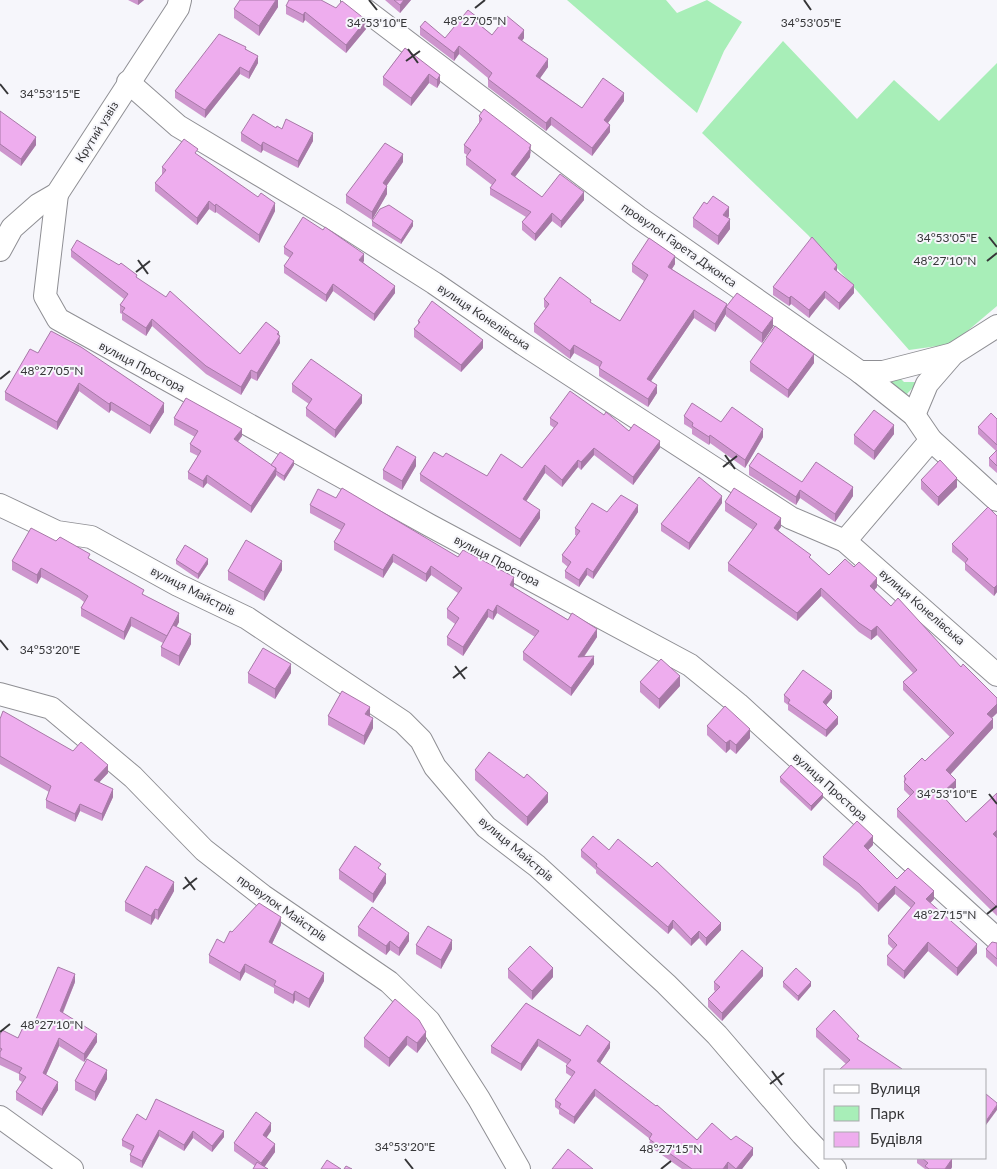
<svg xmlns="http://www.w3.org/2000/svg" width="997" height="1169" viewBox="0 0 997 1169" font-family="Lato,sans-serif">
<style>
.green{fill:#a8eeb8}
.lines{fill:none;stroke-linecap:round;stroke-linejoin:round}
.street-casing{stroke:#8f8f94;stroke-width:24}
.street{stroke:#fff;stroke-width:22}
.wall{fill:#cd95cd}
.shaded-wall{fill:#a779a7}
.building{fill:#eeadee;stroke:#a779a7}
.ticks{fill:none;stroke:#363638;stroke-width:2}
.labels{text-anchor:middle;stroke-width:4;stroke-linejoin:round;paint-order:stroke}
.street-label{font-size:12px;fill:#363638;stroke:#f6f6fb}
.ticks-label{font-size:12px;text-anchor:middle;fill:#363638;stroke:#f6f6fb;stroke-width:4;stroke-linejoin:round;paint-order:stroke}
</style>
<rect width="100%" height="100%" fill="#f6f6fb"/>
<g class="green">
<polygon points="567,0 666,0 677,13 707,0 742,22 724,51 697,113"/>
<polygon points="783,41 857,119 894,80 939,121 997,63 997,306 952,344 909,350 808,235 702,133"/>
<polygon points="900,378 904,382 918,382 906,395 880,382"/>
</g>
<g class="lines">
<defs>
<g id="street">
<polyline points="352,0 638,217 860,372 914,415 931,440 997,500"/>
<polyline points="128,82 178,126 335,220 434,283 523,344 791,518 845,541 997,675"/>
<polyline points="57,194 45,296 58,319 429,525 690,665 738,704 997,939"/>
<polyline points="0,250 12,228 38,205 57,194 178,8 180,0"/>
<polyline points="860,372 883,372 953,354"/>
<polyline points="914,415 927,384 953,354 997,326"/>
<polyline points="0,505 57,532 91,537 178,585 247,618 403,722 421,740 435,767 486,827 537,866 666,984 717,1035 802,1134 835,1169"/>
<polyline points="845,541 931,440"/>
<polyline points="0,694 51,708 133,777 204,850 263,896 389,982 429,1021 479,1099 519,1169"/>
<polyline points="0,1117 72,1169"/>
</g>
</defs>
<use href="#street" class="street-casing"/>
<use href="#street" class="street"/>
</g>
<g class="wall">
<polygon points="128,0 144,0 138,5"/>
<polygon points="278,0 278,7 259,36 234,18 234,9"/>
<polygon points="385,0 411,0 400,13"/>
<polygon points="286,6 366,29 346,53 305,20 303,23 286,14"/>
<polygon points="477,22 492,35 524,38 522,41 548,67 540,78 582,108 624,101 608,123 610,132 592,156 551,125 546,131 488,87 488,78 459,54 454,61 420,35 420,27 445,38"/>
<polygon points="405,48 440,83 437,88 429,83 411,106 383,85 383,77"/>
<polygon points="246,49 258,63 249,79 240,74 205,118 175,98 175,91"/>
<polygon points="0,111 36,145 21,166 0,151"/>
<polygon points="479,116 531,152 530,154 530,157 515,177 542,197 584,200 561,228 552,221 535,241 522,230 522,222 526,217 490,195 490,188 492,185 466,165 466,157 467,155 464,153 464,145 479,123"/>
<polygon points="276,128 313,141 298,168 263,150 261,153 241,141 241,133"/>
<polygon points="198,155 275,211 259,243 216,212 215,213 209,209 197,225 155,191 155,183 162,175 162,167"/>
<polygon points="403,162 387,185 387,194 372,220 346,203 346,195"/>
<polygon points="707,204 729,216 728,218 730,229 718,245 693,227 693,218"/>
<polygon points="372,221 413,226 401,244 372,226"/>
<polygon points="284,247 364,261 363,262 395,293 374,321 333,291 326,302 284,273 284,266 290,258 284,254"/>
<polygon points="71,250 137,278 240,354 279,335 280,343 257,381 251,378 241,395 206,374 152,326 146,336 122,320 122,314 120,313 120,305 124,299 71,257"/>
<polygon points="632,264 675,264 672,269 727,306 773,327 762,343 726,316 726,314 715,332 694,318 651,381 657,393 648,407 599,376 599,367 574,353 570,359 534,332 534,324 546,309 544,307 544,299 591,303 620,321 644,281 632,272"/>
<polygon points="837,272 854,293 839,310 825,298 809,318 791,304 789,306 773,295 773,287"/>
<polygon points="418,321 483,348 461,372 414,337 414,329 418,325"/>
<polygon points="38,353 164,412 150,434 111,410 109,413 79,391 57,430 5,400 5,392"/>
<polygon points="750,362 814,363 788,398 750,371"/>
<polygon points="292,384 362,403 335,438 306,416 306,408 309,404 292,392"/>
<polygon points="604,415 629,431 660,448 633,485 594,455 581,470 578,467 562,487 545,473 526,501 540,518 520,547 420,481 420,474 443,457 487,476 522,468 554,428 550,425 550,418"/>
<polygon points="684,416 721,422 763,437 745,468 710,443 709,445 692,434 692,429 684,424"/>
<polygon points="174,418 242,436 238,442 271,465 294,465 284,481 276,475 251,513 207,483 203,488 188,479 188,472 198,456 190,452 190,444 195,437 174,425"/>
<polygon points="997,419 997,473 989,466 989,458 996,451 978,434 978,427"/>
<polygon points="894,434 874,460 854,444 854,435"/>
<polygon points="416,466 402,490 383,479 383,470"/>
<polygon points="749,466 802,482 853,496 835,522 800,498 796,505 749,475"/>
<polygon points="921,480 957,487 938,506 921,489"/>
<polygon points="725,502 781,527 778,530 829,575 877,587 874,590 891,606 997,698 997,713 992,718 993,728 950,775 956,789 945,799 966,822 997,793 997,916 897,817 897,809 910,796 904,790 904,776 925,761 950,737 903,690 903,682 913,673 877,635 871,640 859,632 821,596 797,621 728,571 728,563 753,530 725,511"/>
<polygon points="722,503 689,550 661,531 661,524"/>
<polygon points="310,505 458,557 514,586 513,587 597,637 584,657 594,664 571,696 523,660 523,652 535,637 497,613 493,620 488,617 463,656 447,645 447,637 455,624 447,618 447,609 458,593 431,575 426,582 393,562 383,578 334,550 334,542 341,530 310,513"/>
<polygon points="607,512 638,512 593,579 587,575 579,587 565,578 565,571 568,567 562,562 562,555 577,536 575,535 575,528"/>
<polygon points="997,516 997,592 994,596 965,570 965,563 952,552 952,544"/>
<polygon points="90,559 144,595 179,622 176,627 191,644 179,666 161,656 161,647 163,643 131,626 124,640 81,616 81,608 84,602 79,598 41,577 37,584 12,570 12,561"/>
<polygon points="176,560 208,564 198,579 176,564"/>
<polygon points="282,570 264,601 228,580 228,571"/>
<polygon points="248,673 291,673 275,699 248,683"/>
<polygon points="640,682 680,686 659,709 640,692"/>
<polygon points="784,695 832,698 826,705 838,724 826,737 788,710 788,705 784,702"/>
<polygon points="328,716 370,716 373,728 364,745 328,725"/>
<polygon points="0,719 108,773 99,782 113,797 102,821 80,811 75,822 46,808 46,800 49,792 0,764"/>
<polygon points="707,726 750,738 736,754 730,749 726,753 707,735"/>
<polygon points="475,770 548,802 527,826 475,780"/>
<polygon points="780,777 823,798 811,811 780,782"/>
<polygon points="873,845 868,850 897,879 934,899 930,903 977,953 957,976 928,951 904,979 887,965 887,956 893,949 888,944 888,936 911,908 895,894 878,912 859,893 823,865 823,857"/>
<polygon points="581,850 609,850 721,930 706,946 699,938 691,946 673,928 668,934 596,873 596,870 581,857"/>
<polygon points="339,870 381,870 386,883 373,903 339,879"/>
<polygon points="174,891 158,920 155,918 151,925 125,911 125,902"/>
<polygon points="281,925 272,944 324,981 309,1008 295,1000 293,1004 274,993 274,988 245,972 240,981 209,963 209,955 224,943 232,932"/>
<polygon points="358,927 409,941 399,956 390,950 386,955 358,936"/>
<polygon points="997,943 997,967 986,957 986,949"/>
<polygon points="416,945 452,949 441,969 416,954"/>
<polygon points="508,969 553,977 532,1000 508,978"/>
<polygon points="763,976 722,1021 708,1007 708,999 715,991 714,990 714,982"/>
<polygon points="75,982 63,1013 97,1042 84,1062 59,1046 46,1075 58,1090 42,1116 16,1100 16,1092 22,1082 19,1080 19,1074 0,1065 0,1035 18,1038 34,1024"/>
<polygon points="783,982 811,986 798,1001 783,987"/>
<polygon points="395,999 426,1041 417,1053 407,1045 389,1067 364,1047 364,1038"/>
<polygon points="526,1003 580,1036 610,1048 600,1063 697,1140 731,1140 753,1155 742,1169 682,1169 649,1146 650,1139 595,1096 574,1124 559,1114 559,1110 555,1107 555,1100 572,1077 566,1073 566,1066 567,1064 538,1046 521,1071 491,1053 491,1046"/>
<polygon points="816,1029 859,1040 902,1070 846,1064 816,1037"/>
<polygon points="107,1079 95,1101 75,1090 75,1081"/>
<polygon points="146,1120 224,1137 212,1152 193,1138 184,1151 159,1136 142,1168 130,1162 130,1155 132,1151 122,1146 122,1140"/>
<polygon points="271,1131 266,1137 275,1152 264,1167 255,1166 234,1151 234,1143"/>
<polygon points="917,1158 951,1158 952,1167 951,1169 925,1169 917,1163"/>
</g>
<g class="shaded-wall">
<polygon points="138,0 144,0 138,5"/>
<polygon points="276,0 278,0 278,7 259,36 259,26"/>
<polygon points="404,0 411,0 400,13 400,5"/>
<polygon points="305,12 305,20 303,23 303,15"/>
<polygon points="366,20 366,29 346,53 346,45"/>
<polygon points="524,30 524,38 518,46 518,38"/>
<polygon points="459,46 459,54 454,61 454,53"/>
<polygon points="258,56 258,63 249,79 249,72"/>
<polygon points="548,59 548,67 536,84 536,76"/>
<polygon points="240,67 240,74 205,118 205,110"/>
<polygon points="429,74 429,83 411,106 411,98"/>
<polygon points="440,75 440,83 437,88 437,80"/>
<polygon points="624,93 624,101 604,128 604,120"/>
<polygon points="551,117 551,125 546,131 546,123"/>
<polygon points="610,125 610,132 592,156 592,148"/>
<polygon points="313,133 313,141 298,168 298,161"/>
<polygon points="36,137 36,145 21,166 21,159"/>
<polygon points="263,142 263,150 261,153 261,146"/>
<polygon points="531,145 530,157 511,182 511,174"/>
<polygon points="403,154 403,162 383,191 383,183"/>
<polygon points="387,186 387,194 372,220 372,212"/>
<polygon points="584,192 584,200 561,228 561,221"/>
<polygon points="209,201 209,209 197,225 197,218"/>
<polygon points="275,203 275,211 259,243 259,235"/>
<polygon points="216,204 216,212 215,213 215,206"/>
<polygon points="729,207 729,216 723,225 723,215"/>
<polygon points="552,213 552,221 535,241 535,234"/>
<polygon points="730,219 730,229 718,245 718,236"/>
<polygon points="413,221 413,226 401,244 401,240"/>
<polygon points="364,254 364,261 359,267 359,260"/>
<polygon points="675,256 675,264 668,275 668,267"/>
<polygon points="837,265 837,273 834,269"/>
<polygon points="333,284 333,291 326,302 326,295"/>
<polygon points="854,285 854,293 839,310 839,303"/>
<polygon points="395,286 395,293 374,321 374,314"/>
<polygon points="825,291 825,298 809,318 809,310"/>
<polygon points="791,296 791,304 789,306 789,298"/>
<polygon points="727,304 727,308 726,307 726,314 715,332 715,324"/>
<polygon points="694,310 694,318 647,387 647,379"/>
<polygon points="773,318 773,327 762,343 762,333"/>
<polygon points="152,319 152,326 146,336 146,328"/>
<polygon points="279,332 280,343 257,381 257,373"/>
<polygon points="483,340 483,348 461,372 461,365"/>
<polygon points="574,345 574,353 570,359 570,351"/>
<polygon points="814,354 814,363 788,398 788,390"/>
<polygon points="251,370 251,378 241,395 241,387"/>
<polygon points="79,383 79,391 57,430 57,422"/>
<polygon points="657,385 657,393 648,407 648,399"/>
<polygon points="362,395 362,403 335,438 335,430"/>
<polygon points="111,402 111,410 109,413 109,404"/>
<polygon points="164,403 164,412 150,434 150,426"/>
<polygon points="894,425 894,434 874,460 874,451"/>
<polygon points="242,429 242,436 234,446 234,439"/>
<polygon points="763,429 763,437 745,468 745,460"/>
<polygon points="710,435 710,443 709,445 709,437"/>
<polygon points="660,441 660,448 633,485 633,477"/>
<polygon points="594,448 594,455 581,470 581,462"/>
<polygon points="416,457 416,466 402,490 402,481"/>
<polygon points="578,460 578,467 562,487 562,480"/>
<polygon points="294,461 294,465 284,481 284,476"/>
<polygon points="545,465 545,473 523,506 523,499"/>
<polygon points="276,468 276,476 251,513 251,506"/>
<polygon points="207,475 207,483 203,488 203,481"/>
<polygon points="957,478 957,487 938,506 938,497"/>
<polygon points="853,487 853,496 835,522 835,514"/>
<polygon points="800,490 800,498 796,505 796,497"/>
<polygon points="722,496 722,503 689,550 689,543"/>
<polygon points="638,505 638,512 593,579 593,572"/>
<polygon points="540,510 540,518 520,547 520,539"/>
<polygon points="781,518 781,527 774,536 774,528"/>
<polygon points="393,554 393,562 383,578 383,570"/>
<polygon points="208,559 208,564 198,579 198,574"/>
<polygon points="282,561 282,570 264,601 264,592"/>
<polygon points="431,566 431,575 426,582 426,574"/>
<polygon points="41,568 41,577 37,584 37,575"/>
<polygon points="587,568 587,575 579,587 579,580"/>
<polygon points="514,577 514,586 510,593 510,585"/>
<polygon points="877,578 877,587 870,595 870,586"/>
<polygon points="997,585 997,592 994,596 994,588"/>
<polygon points="821,588 821,596 797,621 797,613"/>
<polygon points="497,605 497,613 493,620 493,612"/>
<polygon points="488,609 488,617 463,656 463,647"/>
<polygon points="179,613 179,622 167,645 167,636"/>
<polygon points="131,617 131,626 124,640 124,632"/>
<polygon points="877,626 877,635 871,640 871,631"/>
<polygon points="597,629 597,637 578,665 578,657"/>
<polygon points="191,634 191,644 179,666 179,656"/>
<polygon points="594,656 594,664 571,696 571,688"/>
<polygon points="291,664 291,673 275,699 275,689"/>
<polygon points="680,676 680,686 659,709 659,699"/>
<polygon points="832,691 832,698 823,709 823,702"/>
<polygon points="997,704 997,713 987,722 987,714"/>
<polygon points="370,707 370,716 365,724 365,714"/>
<polygon points="838,717 838,724 826,737 826,730"/>
<polygon points="373,718 373,728 364,745 364,736"/>
<polygon points="993,719 993,728 946,779 946,770"/>
<polygon points="750,729 750,738 736,754 736,745"/>
<polygon points="730,740 730,749 726,753 726,743"/>
<polygon points="108,765 108,773 94,788 94,780"/>
<polygon points="956,780 956,789 941,803 941,794"/>
<polygon points="113,789 113,797 102,821 102,814"/>
<polygon points="548,793 548,802 527,826 527,817"/>
<polygon points="823,794 823,798 811,811 811,806"/>
<polygon points="80,804 80,811 75,822 75,814"/>
<polygon points="997,830 997,839 993,834"/>
<polygon points="873,836 873,845 864,854 864,846"/>
<polygon points="386,874 386,883 373,903 373,894"/>
<polygon points="174,882 174,891 158,920 158,910"/>
<polygon points="895,886 895,894 878,912 878,904"/>
<polygon points="934,891 934,899 926,908 926,899"/>
<polygon points="155,909 155,918 151,925 151,916"/>
<polygon points="281,917 281,925 269,950 269,942"/>
<polygon points="673,920 673,928 668,934 668,927"/>
<polygon points="721,923 721,930 706,946 706,938"/>
<polygon points="699,931 699,938 691,946 691,939"/>
<polygon points="409,933 409,941 399,956 399,948"/>
<polygon points="452,940 452,949 441,969 441,960"/>
<polygon points="390,941 390,950 386,955 386,946"/>
<polygon points="928,942 928,951 904,979 904,971"/>
<polygon points="977,944 977,953 957,976 957,968"/>
<polygon points="245,964 245,972 240,981 240,973"/>
<polygon points="553,968 553,977 532,1000 532,991"/>
<polygon points="763,968 763,976 722,1021 722,1013"/>
<polygon points="324,973 324,981 309,1008 309,999"/>
<polygon points="75,974 75,982 60,1019 60,1011"/>
<polygon points="811,982 811,986 798,1001 798,996"/>
<polygon points="295,991 295,1000 293,1004 293,995"/>
<polygon points="426,1032 426,1041 417,1053 417,1043"/>
<polygon points="97,1034 97,1042 84,1062 84,1054"/>
<polygon points="407,1036 407,1045 389,1067 389,1058"/>
<polygon points="59,1038 59,1046 43,1081 43,1073"/>
<polygon points="538,1039 538,1046 521,1071 521,1064"/>
<polygon points="610,1042 610,1048 597,1068 597,1061"/>
<polygon points="107,1070 107,1079 95,1101 95,1092"/>
<polygon points="58,1082 58,1090 42,1116 42,1109"/>
<polygon points="595,1089 595,1096 574,1124 574,1117"/>
<polygon points="997,1105 997,1110 986,1125 986,1121"/>
<polygon points="271,1123 271,1131 263,1143 263,1135"/>
<polygon points="159,1130 159,1136 142,1168 142,1161"/>
<polygon points="193,1131 193,1138 184,1151 184,1145"/>
<polygon points="224,1131 224,1137 212,1152 212,1146"/>
<polygon points="275,1144 275,1152 263,1169 261,1169 261,1163"/>
<polygon points="753,1148 753,1155 742,1169 736,1169"/>
<polygon points="952,1159 952,1167 951,1169 945,1169"/>
<polygon points="728,1162 728,1169 723,1169"/>
</g>
<g class="building">
<polygon points="240,0 276,0 259,26 234,9"/>
<polygon points="289,0 321,0 336,8 342,1 366,20 346,45 305,12 303,15 286,6"/>
<polygon points="394,0 404,0 400,5"/>
<polygon points="468,10 477,17 475,21 492,35 507,16 524,30 518,38 548,59 536,76 582,108 603,78 624,93 604,120 610,125 592,148 551,117 546,123 488,79 492,73 459,46 454,53 420,27 425,21 445,38"/>
<polygon points="219,34 246,47 245,49 258,56 249,72 240,67 205,110 175,91"/>
<polygon points="405,48 440,75 437,80 429,74 411,98 383,77"/>
<polygon points="484,109 531,145 529,148 530,149 511,174 542,197 560,174 584,192 561,221 552,213 535,234 522,222 531,212 490,188 496,180 466,157 471,150 464,145 482,119 479,116"/>
<polygon points="0,111 36,137 21,159 0,144"/>
<polygon points="253,114 276,128 277,126 282,129 286,119 313,133 298,161 263,142 261,146 241,133"/>
<polygon points="184,139 198,149 195,153 258,197 261,193 275,203 259,235 216,204 215,206 209,201 197,218 155,183 166,170 162,167"/>
<polygon points="385,143 403,154 383,183 387,186 372,212 346,195"/>
<polygon points="713,196 729,207 723,215 730,219 718,236 693,218 704,202 707,204"/>
<polygon points="389,205 413,221 401,240 372,221 380,209"/>
<polygon points="303,217 323,230 325,227 364,254 359,260 395,286 374,314 333,284 326,295 284,266 293,253 284,247"/>
<polygon points="812,237 837,265 834,269 854,285 839,303 825,291 809,310 791,296 789,298 773,287"/>
<polygon points="649,238 675,256 668,267 727,304 715,324 694,310 647,379 657,385 648,399 599,368 602,362 574,345 570,351 534,324 549,304 544,299 560,277 591,300 590,302 620,321 648,275 632,264"/>
<polygon points="77,240 119,265 121,263 137,275 136,277 166,297 170,291 240,354 266,322 279,332 277,334 280,336 257,373 251,370 241,387 206,366 152,319 146,328 122,312 125,308 120,305 128,294 71,250"/>
<polygon points="737,293 773,318 762,333 726,307"/>
<polygon points="432,301 483,340 461,365 414,329 420,322 418,321"/>
<polygon points="775,326 814,354 788,390 750,362"/>
<polygon points="51,331 81,347 164,403 150,426 111,402 109,404 79,383 57,422 5,392 30,349 38,353"/>
<polygon points="311,359 362,395 335,430 306,408 312,399 292,384"/>
<polygon points="570,391 604,415 606,412 629,431 634,424 660,441 633,477 594,448 581,462 578,460 562,480 545,465 523,499 540,510 520,539 420,474 434,452 443,457 446,453 487,476 501,454 522,468 558,423 550,418"/>
<polygon points="186,398 242,429 234,439 276,468 251,506 207,475 203,481 188,472 201,451 190,444 198,431 174,418"/>
<polygon points="692,403 721,422 732,407 763,429 745,460 710,435 709,437 692,426 693,423 684,416"/>
<polygon points="874,410 894,425 874,451 854,435"/>
<polygon points="991,413 997,419 997,445 978,427"/>
<polygon points="397,446 416,457 402,481 383,470"/>
<polygon points="997,450 997,466 989,458"/>
<polygon points="280,452 294,461 284,476 276,471 276,468 271,465"/>
<polygon points="758,453 802,482 816,462 853,487 835,514 800,490 796,497 749,466"/>
<polygon points="940,460 957,478 938,497 921,480"/>
<polygon points="699,477 722,496 689,543 661,524"/>
<polygon points="342,488 458,557 463,550 514,577 510,585 568,620 572,613 597,629 578,657 594,656 571,688 523,652 539,631 497,605 493,612 488,609 463,647 447,637 459,618 447,609 462,588 431,566 426,574 393,554 383,570 334,542 345,524 310,505 318,489 336,498"/>
<polygon points="734,488 781,518 774,528 811,555 809,557 829,575 845,559 854,567 859,562 877,578 870,586 891,606 898,598 961,667 963,664 997,698 997,704 987,714 993,719 946,770 956,780 941,794 966,822 997,793 997,830 993,834 997,838 997,907 897,809 914,792 904,782 906,779 904,776 922,758 925,761 954,733 903,682 917,670 877,626 871,631 859,623 821,588 797,613 728,563 757,524 725,502"/>
<polygon points="621,495 638,505 593,572 587,568 579,580 565,571 571,562 562,555 580,531 575,528 592,503 607,512"/>
<polygon points="988,507 997,516 997,585 994,588 965,563 968,559 952,544"/>
<polygon points="31,528 56,541 60,537 90,554 88,558 144,590 142,594 179,613 167,636 131,617 124,632 81,608 88,596 79,590 41,568 37,575 12,561"/>
<polygon points="246,540 282,561 264,592 228,571"/>
<polygon points="185,545 208,559 198,574 176,560"/>
<polygon points="173,625 191,634 179,656 161,647"/>
<polygon points="263,648 291,664 275,689 248,673"/>
<polygon points="661,659 680,676 659,699 640,682"/>
<polygon points="803,670 832,691 823,702 838,717 826,730 788,703 790,700 784,695"/>
<polygon points="342,691 370,707 365,714 373,718 364,736 328,716"/>
<polygon points="725,706 750,729 736,745 730,740 726,743 707,726"/>
<polygon points="3,711 73,751 81,742 108,765 94,780 113,789 102,814 80,804 75,814 46,800 51,786 0,756 0,719"/>
<polygon points="489,752 524,778 527,774 548,793 527,817 475,770"/>
<polygon points="791,765 823,794 811,806 780,777"/>
<polygon points="857,821 873,836 864,846 897,879 908,868 934,891 926,899 977,944 957,968 928,942 904,971 887,956 897,945 888,936 915,903 895,886 878,904 859,884 823,857"/>
<polygon points="593,836 609,850 618,839 652,867 657,862 721,923 706,938 699,931 691,939 673,920 668,927 596,866 597,864 581,850"/>
<polygon points="355,846 381,864 378,868 386,874 373,894 339,870"/>
<polygon points="146,866 174,882 158,910 155,909 151,916 125,902"/>
<polygon points="259,903 281,917 269,942 324,973 309,999 295,991 293,995 274,985 276,981 245,964 240,973 209,955 217,939 224,943 230,931 232,932"/>
<polygon points="372,907 409,933 399,948 390,941 386,946 358,927"/>
<polygon points="428,926 452,940 441,960 416,945"/>
<polygon points="992,942 997,943 997,959 986,949"/>
<polygon points="530,946 553,968 532,991 508,969"/>
<polygon points="742,950 763,968 722,1013 708,999 720,987 714,982"/>
<polygon points="58,967 75,974 60,1011 97,1034 84,1054 59,1038 43,1073 58,1082 42,1109 16,1092 26,1077 19,1073 22,1068 0,1057 0,1052 2,1049 0,1048 0,1035 2,1030 18,1038 26,1021 34,1024"/>
<polygon points="796,968 811,982 798,996 783,982"/>
<polygon points="395,999 419,1020 426,1032 417,1043 407,1036 389,1058 364,1038"/>
<polygon points="526,1003 580,1036 587,1025 610,1042 597,1061 656,1106 657,1105 697,1140 712,1123 731,1140 736,1136 753,1148 736,1169 728,1162 723,1169 692,1169 649,1139 652,1134 595,1089 574,1117 559,1107 561,1104 555,1100 575,1072 566,1066 571,1060 538,1039 521,1064 491,1046"/>
<polygon points="834,1010 859,1036 857,1039 902,1069 901,1070 839,1070 850,1060 816,1029"/>
<polygon points="87,1059 107,1070 95,1092 75,1081"/>
<polygon points="986,1094 997,1103 997,1105 986,1121"/>
<polygon points="156,1099 224,1131 212,1146 193,1131 184,1145 159,1130 142,1161 130,1155 134,1146 122,1140 137,1114 146,1120"/>
<polygon points="256,1112 271,1123 263,1135 275,1144 261,1163 234,1143"/>
<polygon points="568,1149 593,1169 552,1169"/>
<polygon points="922,1158 951,1158 952,1159 945,1169 929,1169 925,1166 928,1163"/>
<polygon points="327,1160 341,1169 321,1169"/>
<polygon points="257,1162 268,1169 253,1169"/>
<polygon points="346,1166 352,1169 344,1169"/>
</g>
<path class="ticks" d="M369,0L377,10M804,0L811,10M475,8L485,0M408,49L418,63M406,61L420,51M0,84L8,94M989,237L997,247M138,260L148,274M987,261L997,253M136,272L150,261M0,379L10,371M725,455L735,469M723,467L737,456M0,640L8,650M455,666L465,679M453,678L467,667M989,794L997,804M185,877L195,890M183,889L197,878M987,914L997,906M0,1032L10,1024M772,1071L782,1085M770,1084L784,1073M405,1159L413,1169M661,1169L671,1161"/>
<g class="labels">
<g class="street-label">
<text transform="translate(97 132) rotate(-58)" y="4">Крутий узвіз</text>
<text transform="translate(679 245) rotate(35)" y="4">провулок Гарета Джонса</text>
<text transform="translate(484 317) rotate(34)" y="4">вулиця Конелівська</text>
<text transform="translate(142 367) rotate(28)" y="4">вулиця Простора</text>
<text transform="translate(497 561) rotate(28)" y="4">вулиця Простора</text>
<text transform="translate(193 591) rotate(27)" y="4">вулиця Майстрів</text>
<text transform="translate(922 607) rotate(41)" y="4">вулиця Конелівська</text>
<text transform="translate(830 787) rotate(42)" y="4">вулиця Простора</text>
<text transform="translate(516 849) rotate(40)" y="4">вулиця Майстрів</text>
<text transform="translate(282 908) rotate(35)" y="4">провулок Майстрів</text>
</g>
</g>
<g class="ticks-label">
<text x="475" y="25">48°27'05"N</text>
<text x="377" y="27">34°53'10"E</text>
<text x="811" y="27">34°53'05"E</text>
<text x="50" y="98">34°53'15"E</text>
<text x="947" y="242">34°53'05"E</text>
<text x="945" y="265">48°27'10"N</text>
<text x="52" y="375">48°27'05"N</text>
<text x="50" y="654">34°53'20"E</text>
<text x="947" y="798">34°53'10"E</text>
<text x="945" y="919">48°27'15"N</text>
<text x="52" y="1029">48°27'10"N</text>
<text x="405" y="1151">34°53'20"E</text>
<text x="671" y="1153">48°27'15"N</text>
</g>
<rect x="824" y="1069" width="162" height="90" fill="#f6f6fb" stroke="#a9a9ad"/>
<rect x="834" y="1085" width="25" height="8" fill="#ffffff" stroke="#a9a9ad"/>
<text x="870" y="1094" font-size="15" fill="#363638">Вулиця</text>
<rect x="834" y="1106" width="25" height="15" fill="#a8eeb8" stroke="#a9a9ad"/>
<text x="870" y="1119" font-size="15" fill="#363638">Парк</text>
<rect x="834" y="1132" width="25" height="15" fill="#eeadee" stroke="#a9a9ad"/>
<text x="870" y="1144" font-size="15" fill="#363638">Будівля</text>
</svg>
